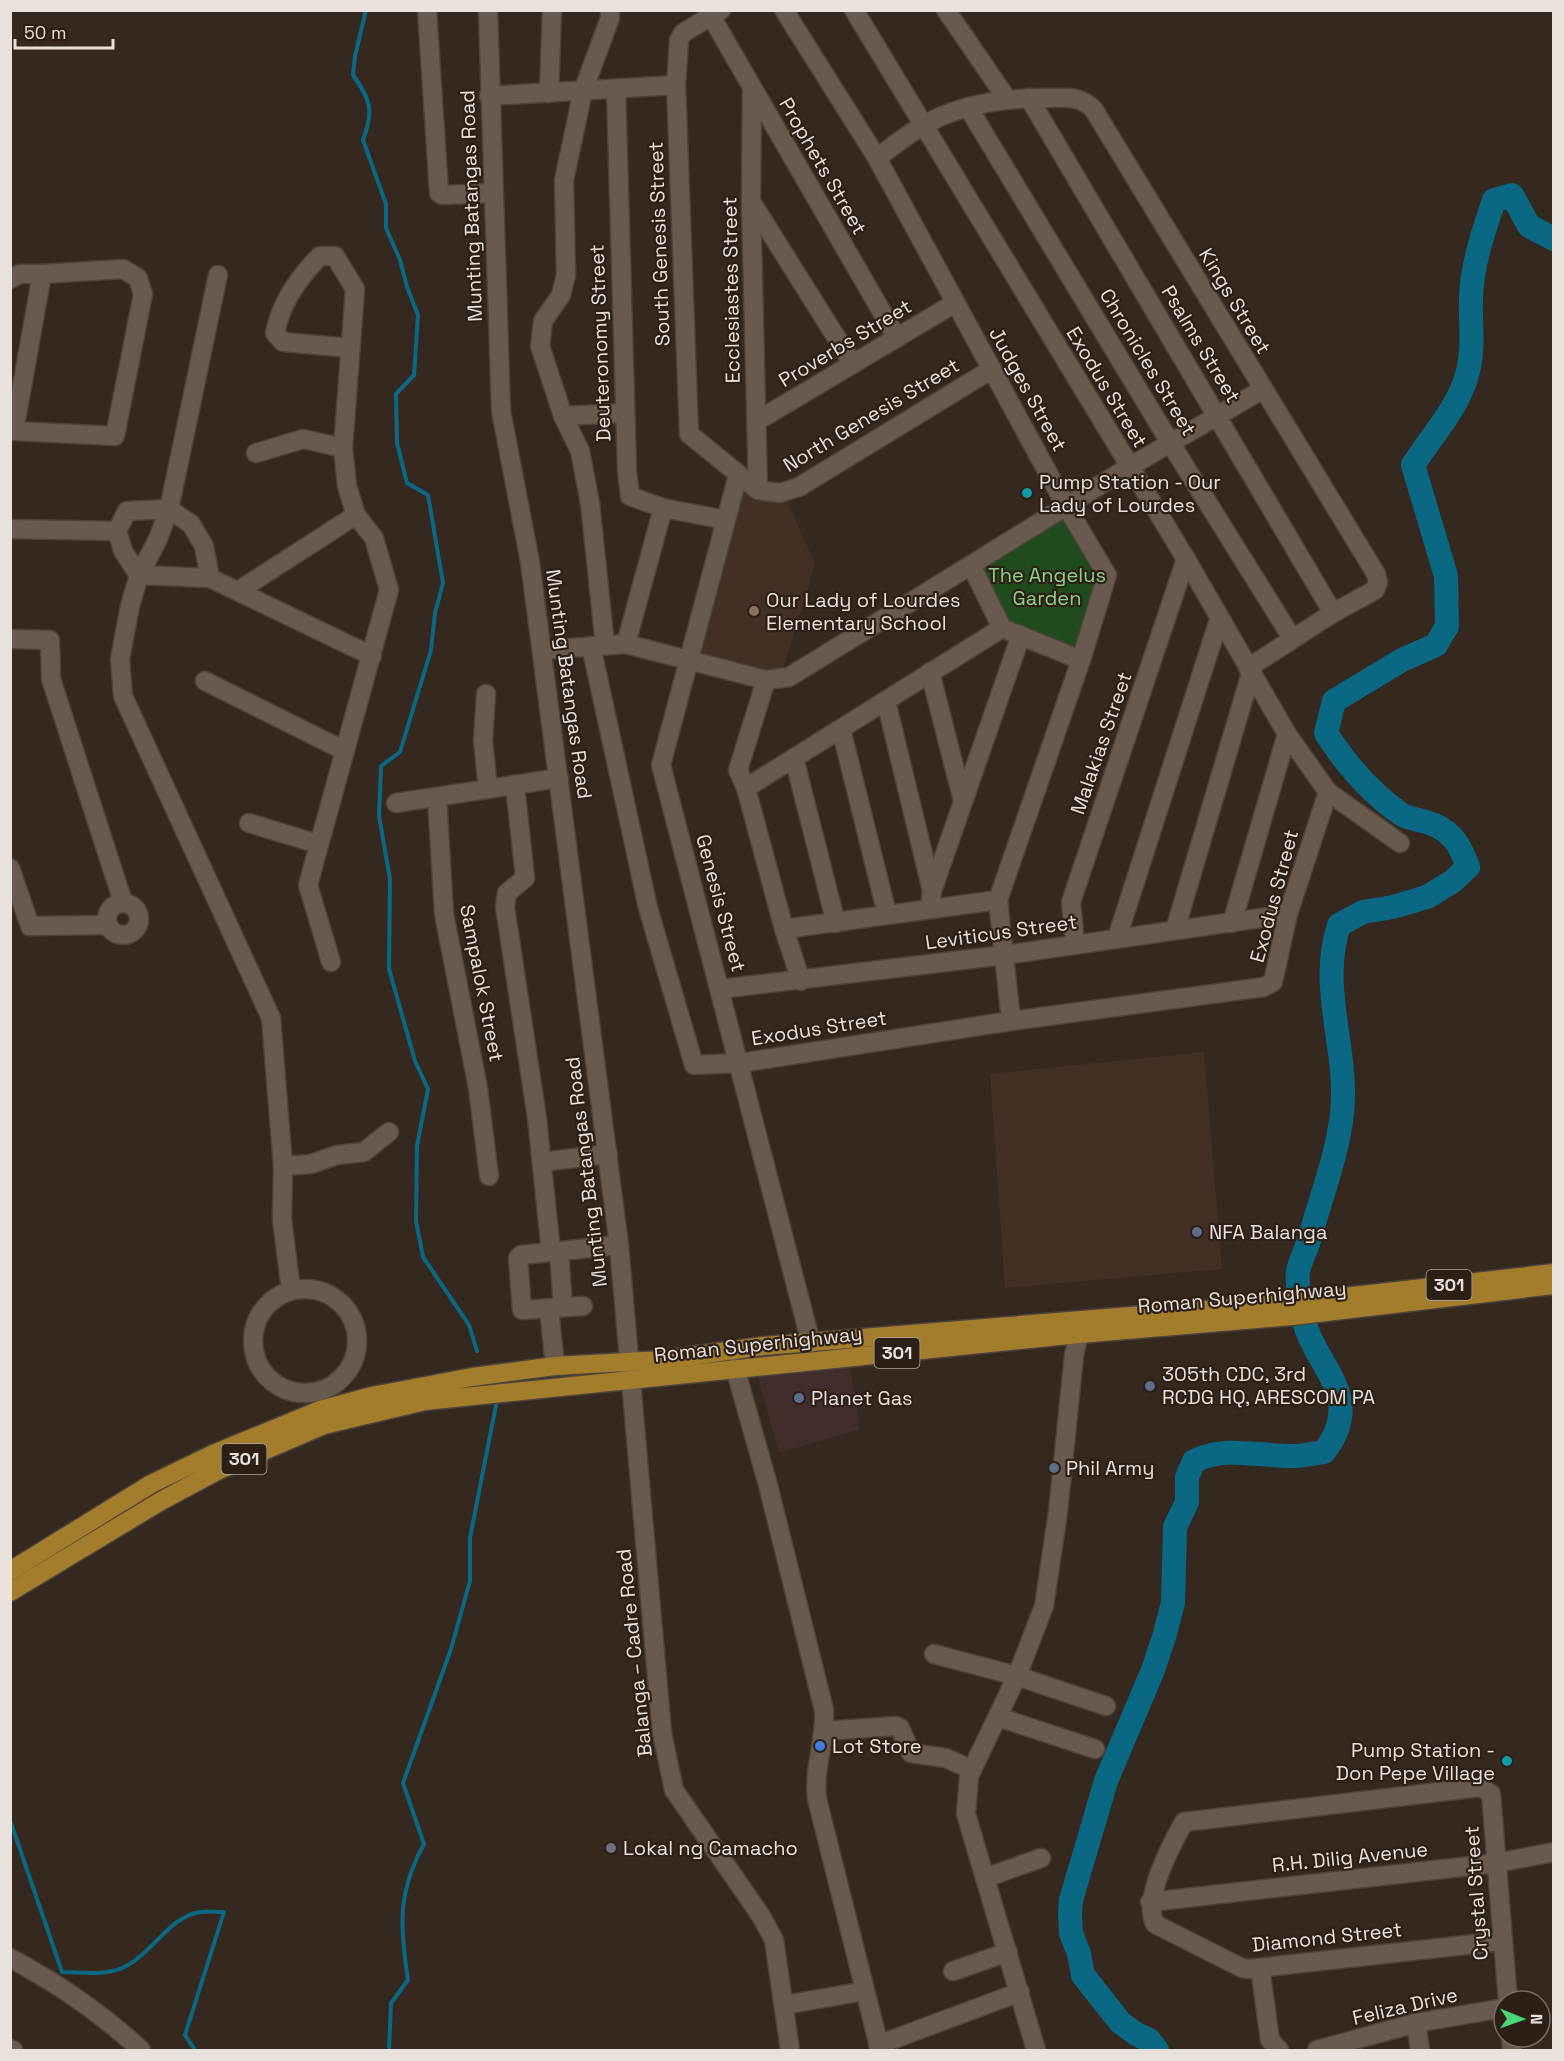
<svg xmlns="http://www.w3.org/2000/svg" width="1564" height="2061" viewBox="0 0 1564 2061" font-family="'Space Grotesk',sans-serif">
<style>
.commercial{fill:#412d2c}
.built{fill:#413023}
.green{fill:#204b1d}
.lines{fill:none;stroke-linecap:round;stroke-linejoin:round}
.stream{stroke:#0b6885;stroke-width:4}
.river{stroke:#0b6885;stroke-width:24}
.minor-casing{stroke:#4d433b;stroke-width:21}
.major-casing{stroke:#4d433b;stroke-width:21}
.minor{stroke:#685a4f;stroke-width:18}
.major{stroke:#a47d2c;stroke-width:18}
.culture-dot{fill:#0f9aa8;stroke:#2b1f16;stroke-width:2}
.education-dot{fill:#8d6e63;stroke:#2b1f16;stroke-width:2}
.service-dot{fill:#5c6f8a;stroke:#2b1f16;stroke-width:2}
.shop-dot{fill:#3f7fe0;stroke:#2b1f16;stroke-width:2}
.worship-dot{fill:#6b7280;stroke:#2b1f16;stroke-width:2}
.labels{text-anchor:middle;stroke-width:4.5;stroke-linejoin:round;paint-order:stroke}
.shield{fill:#2b1f16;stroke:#b0a7a0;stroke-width:1.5}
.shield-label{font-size:18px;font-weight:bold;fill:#e9e1db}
.street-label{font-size:20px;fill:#e9e1db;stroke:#2b1f16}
.poi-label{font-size:20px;fill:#e9e1db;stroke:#2b1f16;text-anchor:start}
.park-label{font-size:20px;fill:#90d28a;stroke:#2b1f16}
</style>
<rect width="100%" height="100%" fill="#35281f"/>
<polygon class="commercial" points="848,1356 860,1429 779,1453 755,1367"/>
<g class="built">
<polygon points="741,489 786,498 815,564 784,666 768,676 695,658"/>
<polygon points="1204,1052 1222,1269 1005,1288 990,1074"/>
</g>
<polygon class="green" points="1069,511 1105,575 1080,657 1006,626 974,571"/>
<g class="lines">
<g class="stream">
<path d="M366,10L355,56L353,75C371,100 374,111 363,140L386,204V228L400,260L407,287L418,315L414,375L396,394L397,443L407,483L428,495L443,583L435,613L431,650L400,752L381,766L379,816L390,879L389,969L415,1061L428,1089L417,1146L416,1221L423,1257L469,1325L477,1351"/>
<path d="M10,1820L62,1972C81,1972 104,1976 122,1968C151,1956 169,1916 200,1912C208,1911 216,1912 224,1912L185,2035L195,2050"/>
<path d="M389,2050L391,2003L408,1980C400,1927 397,1893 424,1844L403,1783L451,1649L470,1581V1538L497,1400"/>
</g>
<path class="river" d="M1157,2050L1149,2040L1136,2034L1120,2022L1083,1975L1079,1954L1071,1933L1070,1913L1071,1900L1106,1781L1153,1670L1164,1637L1173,1603L1175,1527L1187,1502V1477L1194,1461C1227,1445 1261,1457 1296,1456C1305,1456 1315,1453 1324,1452C1369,1394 1309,1364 1302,1311C1301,1299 1296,1283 1298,1271C1301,1259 1307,1248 1310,1237C1321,1197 1337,1156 1342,1114C1349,1049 1318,989 1339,925L1363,912L1393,907L1427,897L1453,881L1468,867C1459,841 1449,828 1423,821C1415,819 1407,818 1401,814C1371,793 1345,763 1326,733L1334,701L1402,660L1436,645L1447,626L1446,576L1413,465C1431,437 1458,408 1467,375C1476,344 1468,315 1472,284C1475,256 1485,227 1494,200L1512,195L1529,226L1554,239"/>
<defs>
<g id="minor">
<polyline points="427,10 439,193 442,195 492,193"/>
<polyline points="488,10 501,411 530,562 619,1245 662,1733 674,1790 761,1916 774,1940 790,2050"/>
<polyline points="721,10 683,33 679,40 676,85 689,434 758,490 780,493 799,487 992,369"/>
<polyline points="784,10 877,158 1066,506 1107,575 1081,660 998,900 1011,1021"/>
<polyline points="946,10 1007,99"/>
<polyline points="711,16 897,338"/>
<polyline points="616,89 627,471 630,496 663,508 726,520"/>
<polyline points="752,89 751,202 758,490"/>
<polyline points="549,93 552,10"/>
<polyline points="489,96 676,85"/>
<polyline points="1029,98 1333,613"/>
<polyline points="968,107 1171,444 1292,638"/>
<path d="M877,158C892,147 906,135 922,126C959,104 1005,98 1047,98C1065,98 1081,95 1094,110L1376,574L1378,582L1375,590L1333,613L1248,668"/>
<polyline points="752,203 853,364"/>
<polyline points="218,275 169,509 158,539 139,575 130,606 120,659 123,696 271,1018 283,1166 282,1219 291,1290"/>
<polyline points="10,279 20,274 42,274"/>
<polyline points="563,416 540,346 543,321 561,295 566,275 564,180 583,91 610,18 610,10"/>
<polyline points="757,421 955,303"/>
<polyline points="10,430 14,431 115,436 143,294 138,278 123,269 42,274 14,431"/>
<polyline points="256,453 303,439 343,448"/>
<polyline points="738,475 661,765 811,1343"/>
<polyline points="10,529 117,531"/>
<polyline points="971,565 1129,467 1262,390"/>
<polyline points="210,578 204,546 191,524 169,509 127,511 117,531 123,551 139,575 210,578 372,656"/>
<polyline points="238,591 356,515"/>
<polyline points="1009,631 1081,660"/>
<polyline points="10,639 50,640 51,679 123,902"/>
<polyline points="626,644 663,508"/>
<polyline points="605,645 590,503 580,451 563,416 625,413"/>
<polyline points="591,646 648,908 694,1065 740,1063 1011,1021 1264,987 1273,982 1288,914 1328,792 1287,734 1186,559 854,10"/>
<polyline points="542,650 626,644 766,680 789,677 971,565 1002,628 746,788"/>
<polyline points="930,672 963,801"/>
<polyline points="766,680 738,770 746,788 784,929 801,981"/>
<polyline points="205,681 345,751"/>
<polyline points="486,694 483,740 488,789"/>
<polyline points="886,701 932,891"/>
<polyline points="841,729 887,914"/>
<polyline points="794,758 836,923"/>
<polyline points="515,785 525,878 507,893 505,907 537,1118 551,1252"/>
<polyline points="1328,792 1400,843"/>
<polyline points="437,797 444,914 478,1088 489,1176"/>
<polyline points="396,803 559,778"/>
<polyline points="249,823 318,844"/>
<polyline points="10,868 30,926 108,925"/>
<circle cx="123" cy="919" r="16"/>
<polyline points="930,908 932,891 1021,635"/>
<polyline points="1232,923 1287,734"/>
<polyline points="784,929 998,900"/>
<polyline points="1175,930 1251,673"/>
<polyline points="1117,938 1219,620"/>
<polyline points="1075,944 1071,902 1186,559"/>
<path d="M331,962L308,885L389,590L374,538L356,515L347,486L343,448L355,289L335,256H320C298,278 281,302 275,333L283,342L350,348"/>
<polyline points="720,989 1005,955 1288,914"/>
<polyline points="542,1162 608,1154"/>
<polyline points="283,1166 311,1164 337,1155 364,1152 389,1132"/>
<polyline points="559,1252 563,1307"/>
<circle cx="305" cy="1341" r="52"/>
<polyline points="583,1306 522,1310 518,1258 521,1255 619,1245"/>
<polyline points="549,1309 555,1366"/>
<path d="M735,1368L768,1485L824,1710C826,1741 813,1769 817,1799L880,2050"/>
<polyline points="934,1654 1017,1676 1106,1706"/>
<polyline points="998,1717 1095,1749"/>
<polyline points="824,1731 896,1726 900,1728 911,1753 946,1758 972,1770"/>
<polyline points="985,1878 1041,1858"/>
<polyline points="1150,1902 1497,1863 1554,1852"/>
<path d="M1502,1941L1249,1969L1242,1968L1155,1924C1142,1899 1171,1845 1184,1822L1481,1787L1491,1794L1508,2001"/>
<path d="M10,1958C59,1984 101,2013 141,2050"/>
<polyline points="1260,1968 1270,2040 1279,2050"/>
<polyline points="953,1971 1008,1952"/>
<polyline points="784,2005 865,1991"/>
<polyline points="1416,2023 1420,2050"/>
<polyline points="1511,2037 1512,2050"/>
<polyline points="878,2045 1020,1992"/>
<polyline points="10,2049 13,2050"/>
<polyline points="1036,2050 966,1814 969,1776 1017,1676 1044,1606 1058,1512 1074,1355 1079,1334"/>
<polyline points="1317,2050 1416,2023 1504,2008"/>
</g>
<g id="major">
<polyline points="10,1571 151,1484 213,1454 320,1410 372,1396 472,1377 555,1366 662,1360 763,1346 1291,1303 1554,1273"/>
<polyline points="10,1592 161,1501 219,1470 324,1425 425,1401 1079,1334 1292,1316 1554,1285"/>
</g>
</defs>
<use href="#minor" class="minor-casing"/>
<use href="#major" class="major-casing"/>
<use href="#minor" class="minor"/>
<use href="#major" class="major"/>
</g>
<g class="culture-dot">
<circle cx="1027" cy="493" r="6"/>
<circle cx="1507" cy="1761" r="6"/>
</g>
<circle class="education-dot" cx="754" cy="611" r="6"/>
<g class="service-dot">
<circle cx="1197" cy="1232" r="6"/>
<circle cx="1150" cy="1386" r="6"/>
<circle cx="799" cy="1398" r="6"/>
<circle cx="1054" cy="1468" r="6"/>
</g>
<circle class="shop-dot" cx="820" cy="1746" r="6"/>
<circle class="worship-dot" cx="611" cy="1848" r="6"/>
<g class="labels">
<g class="shield">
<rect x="1426.5" y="1270" width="45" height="30" rx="4.5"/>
<rect x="874.5" y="1338" width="45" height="30" rx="4.5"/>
<rect x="221.5" y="1444" width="45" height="30" rx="4.5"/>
</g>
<g class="shield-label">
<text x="1449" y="1291">301</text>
<text x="897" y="1359">301</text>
<text x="244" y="1465">301</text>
</g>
<g class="street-label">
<text transform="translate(823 166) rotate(60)" y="7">Prophets Street</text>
<text transform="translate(471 206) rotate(-92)" y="7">Munting Batangas Road</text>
<text transform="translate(659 244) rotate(-92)" y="7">South Genesis Street</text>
<text transform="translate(731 290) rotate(-91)" y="7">Ecclesiastes Street</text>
<text transform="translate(1235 301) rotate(59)" y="7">Kings Street</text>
<text transform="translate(600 343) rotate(-92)" y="7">Deuteronomy Street</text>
<text transform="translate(845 343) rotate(-31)" y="7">Proverbs Street</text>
<text transform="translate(1201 344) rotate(59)" y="7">Psalms Street</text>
<text transform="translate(1148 362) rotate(59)" y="7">Chronicles Street</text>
<text transform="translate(1107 387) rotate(59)" y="7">Exodus Street</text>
<text transform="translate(1028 389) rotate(61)" y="7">Judges Street</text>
<text transform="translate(871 415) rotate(-31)" y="7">North Genesis Street</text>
<text transform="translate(569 684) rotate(82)" y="7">Munting Batangas Road</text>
<text transform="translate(1101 743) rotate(-71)" y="7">Malakias Street</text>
<text transform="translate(1274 896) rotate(-75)" y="7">Exodus Street</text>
<text transform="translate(721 903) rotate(75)" y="7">Genesis Street</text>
<text transform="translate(1001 932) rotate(-8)" y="7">Leviticus Street</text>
<text transform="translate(482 983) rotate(79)" y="7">Sampalok Street</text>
<text transform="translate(819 1028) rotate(-9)" y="7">Exodus Street</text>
<text transform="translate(586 1172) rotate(-97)" y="7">Munting Batangas Road</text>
<text transform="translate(1242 1297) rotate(-5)" y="7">Roman Superhighway</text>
<text transform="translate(758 1344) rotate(-6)" y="7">Roman Superhighway</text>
<text transform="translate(634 1653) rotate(-96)" y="7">Balanga – Cadre Road</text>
<text transform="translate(1350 1857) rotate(-6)" y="7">R.H. Dilig Avenue</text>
<text transform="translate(1476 1893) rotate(-94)" y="7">Crystal Street</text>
<text transform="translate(1327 1937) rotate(-6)" y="7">Diamond Street</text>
<text transform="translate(1405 2006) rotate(-13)" y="7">Feliza Drive</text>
</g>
<g class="poi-label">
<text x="1039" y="489">Pump Station - Our<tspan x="1039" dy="23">Lady of Lourdes</tspan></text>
<text x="766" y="607">Our Lady of Lourdes<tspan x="766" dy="23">Elementary School</tspan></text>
<text x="1209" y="1239">NFA Balanga</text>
<text x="1162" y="1381">305th CDC, 3rd<tspan x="1162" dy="23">RCDG HQ, ARESCOM PA</tspan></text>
<text x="811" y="1405">Planet Gas</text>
<text x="1066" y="1475">Phil Army</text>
<text x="832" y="1753">Lot Store</text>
<text x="1495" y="1757" text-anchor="end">Pump Station -<tspan x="1495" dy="23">Don Pepe Village</tspan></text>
<text x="623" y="1855">Lokal ng Camacho</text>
</g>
<g class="park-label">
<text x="1047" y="582">The Angelus<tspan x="1047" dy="23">Garden</tspan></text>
</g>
</g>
<rect width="1564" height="2061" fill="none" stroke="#e9e1db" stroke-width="24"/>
<g transform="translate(1522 2019) rotate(91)"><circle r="28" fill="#2b1f16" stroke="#776d65" stroke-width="1.5"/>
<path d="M0-4.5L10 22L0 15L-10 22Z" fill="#4ad777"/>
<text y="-9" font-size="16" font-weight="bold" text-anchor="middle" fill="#e9e1db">N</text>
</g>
<path d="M15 39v9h98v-9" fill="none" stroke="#e9e1db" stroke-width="3"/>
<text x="24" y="39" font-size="18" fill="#e9e1db" stroke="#2b1f16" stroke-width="4.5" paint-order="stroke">50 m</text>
</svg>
